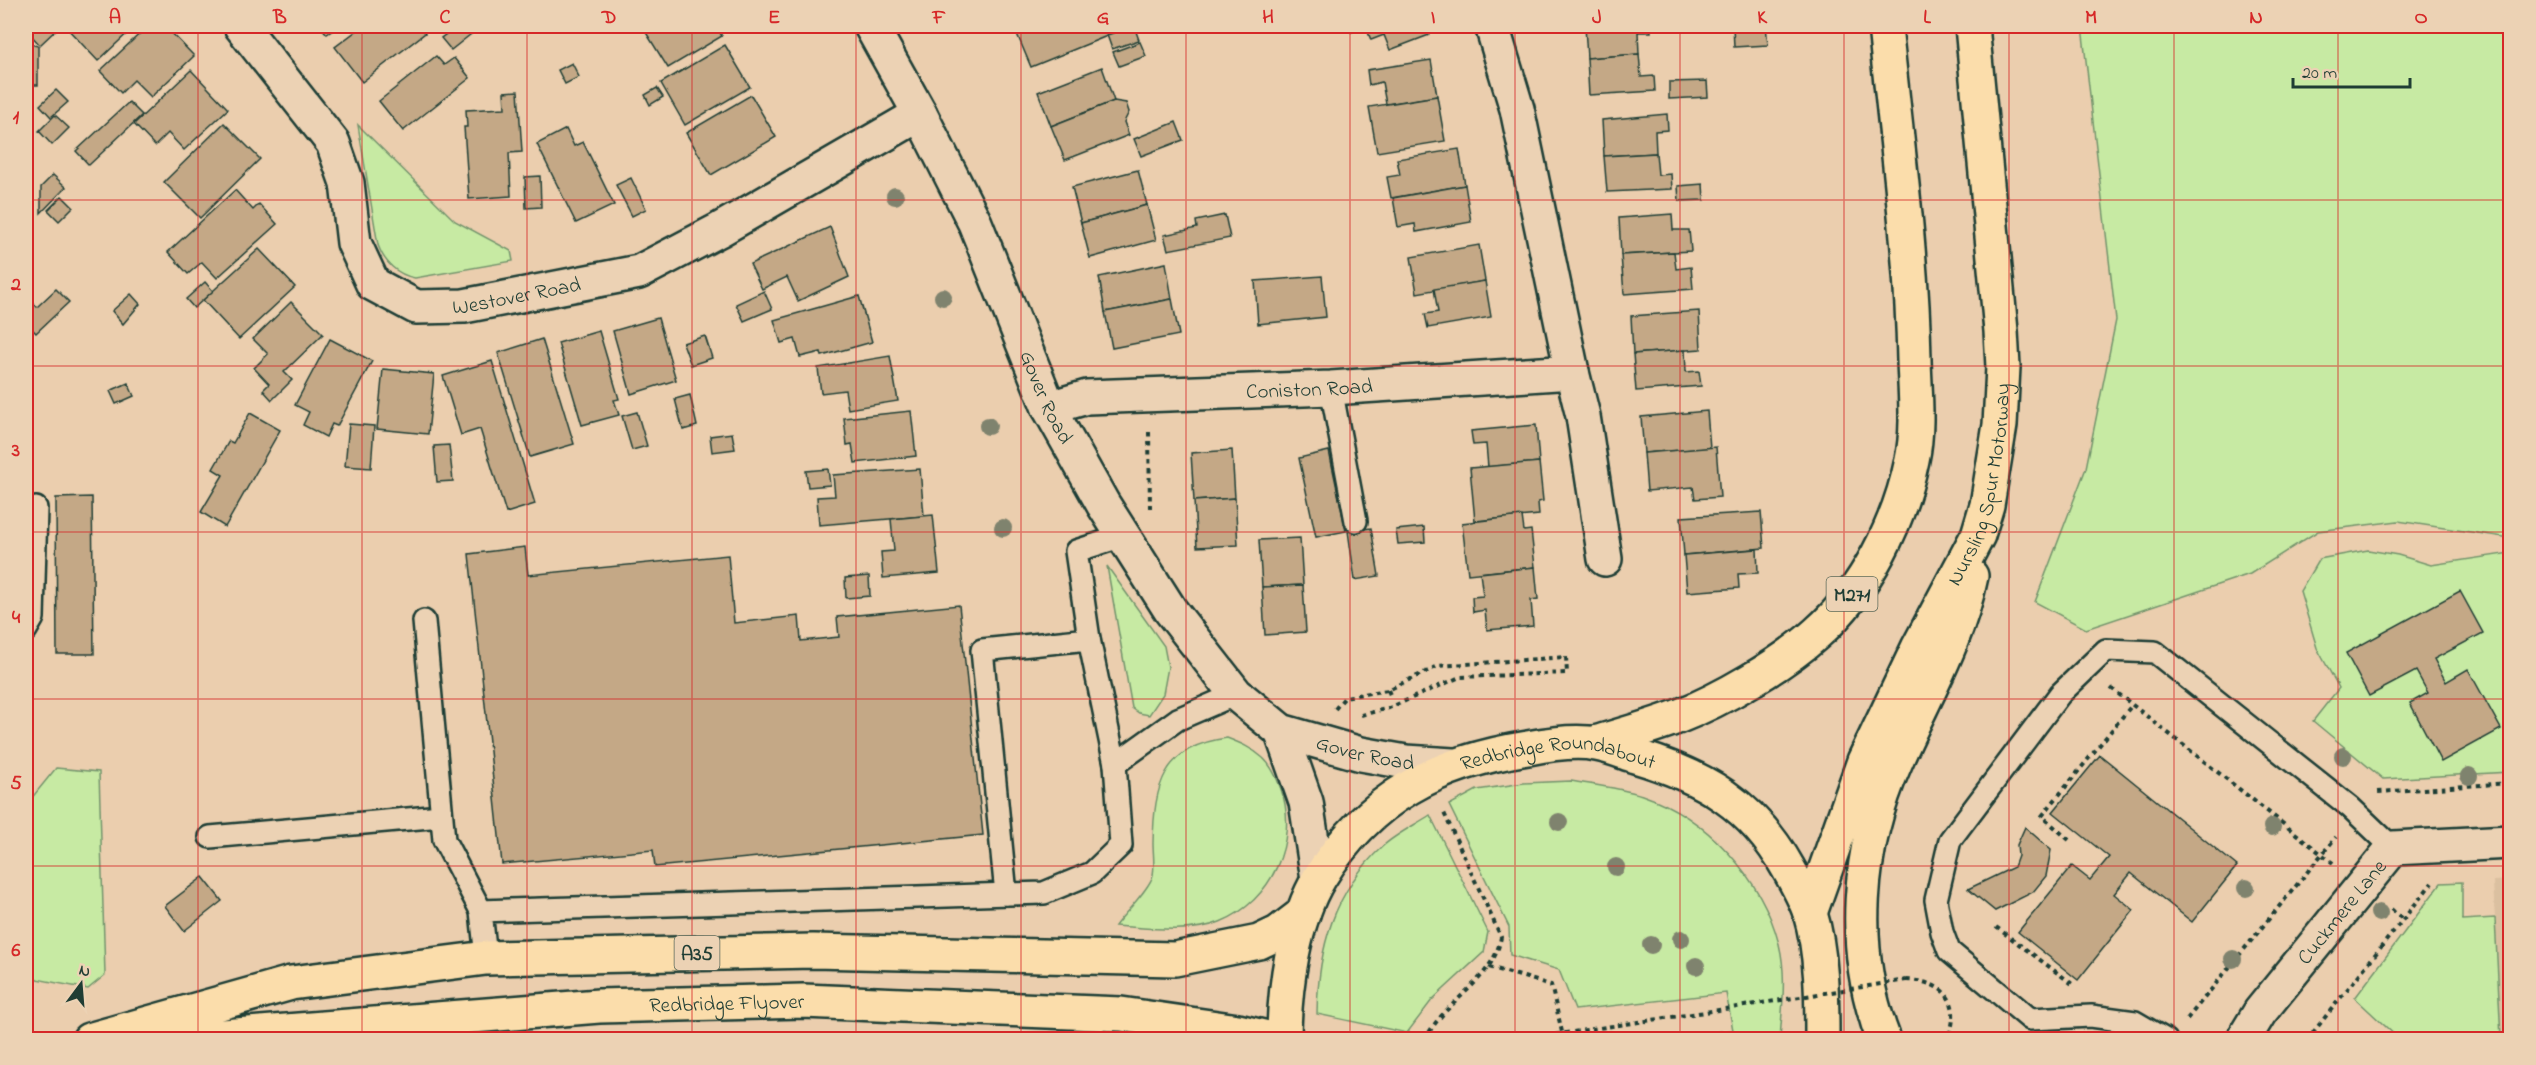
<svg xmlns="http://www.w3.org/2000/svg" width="2536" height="1065" viewBox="0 0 2536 1065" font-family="'Indie Flower',sans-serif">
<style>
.built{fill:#dbc0a0}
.green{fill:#c7eaa3;stroke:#73946c;stroke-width:1.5}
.building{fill:#c4a886;stroke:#1f3d34;stroke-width:1.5}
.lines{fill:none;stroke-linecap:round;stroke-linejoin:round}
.service-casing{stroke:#1f3d34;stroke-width:26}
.minor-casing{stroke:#1f3d34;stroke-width:38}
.tertiary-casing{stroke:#1f3d34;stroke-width:38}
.primary-casing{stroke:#1f3d34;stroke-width:38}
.trunk-casing{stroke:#1f3d34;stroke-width:38}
.motorway-casing{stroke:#1f3d34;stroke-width:38}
.path{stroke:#1f3d34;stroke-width:4;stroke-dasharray:4.5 4.5;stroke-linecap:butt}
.service{stroke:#ecd2b4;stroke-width:21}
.minor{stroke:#ecd2b4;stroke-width:33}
.tertiary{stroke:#ecd2b4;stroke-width:33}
.primary{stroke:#fbddab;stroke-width:33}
.trunk{stroke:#fbddab;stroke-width:33}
.motorway{stroke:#fbddab;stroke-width:33}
.path-bridge{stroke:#1f3d34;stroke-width:4;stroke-dasharray:4.5 4.5;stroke-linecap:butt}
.tree{fill:#7f836e}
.grid{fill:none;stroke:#d62828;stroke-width:1.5;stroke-opacity:0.55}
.labels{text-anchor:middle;stroke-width:4.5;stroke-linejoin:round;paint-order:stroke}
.shield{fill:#ecd2b4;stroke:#5c6a5a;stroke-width:1.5}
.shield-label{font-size:20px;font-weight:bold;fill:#1f3d34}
.street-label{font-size:21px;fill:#1f3d34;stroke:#ecd2b4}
.neatline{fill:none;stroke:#d62828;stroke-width:2}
.grid-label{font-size:20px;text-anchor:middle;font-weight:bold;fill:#d62828}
</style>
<rect width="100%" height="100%" fill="#ebceae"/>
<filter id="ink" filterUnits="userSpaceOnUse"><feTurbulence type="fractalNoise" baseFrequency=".0167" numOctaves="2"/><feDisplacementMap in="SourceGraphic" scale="12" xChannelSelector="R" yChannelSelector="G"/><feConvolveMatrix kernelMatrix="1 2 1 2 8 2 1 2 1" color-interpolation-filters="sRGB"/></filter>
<g filter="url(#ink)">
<polygon class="built" points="2510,880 2510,1039 2501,1039 2493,881"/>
<g class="green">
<polygon points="2082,26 2510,26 2510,538 2398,521 2318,531 2250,574 2086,629 2035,602 2086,468 2116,320"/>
<path d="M358,125L455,221L511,251L513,261L415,278C397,275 384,262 378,245Z"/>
<polygon points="2368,550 2398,555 2431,565 2510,553 2510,772 2383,779 2313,721 2339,688 2317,648 2300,591 2319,559"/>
<polygon points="1107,566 1164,646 1168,667 1163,694 1149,715 1139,713 1132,708"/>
<path d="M1227,738C1240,743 1252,748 1263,758C1272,766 1277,778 1281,789C1299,841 1272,901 1220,922C1191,934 1146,928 1115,926C1123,915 1151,887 1153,875C1155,865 1153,853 1153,843C1154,785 1163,746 1227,738Z"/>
<polygon points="56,768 99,772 105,975 88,989 26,977 26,805"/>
<path d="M1571,781C1594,785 1620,788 1642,795C1707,817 1762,878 1779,944C1787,976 1782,1008 1780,1039H1650L1733,1030L1726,993L1575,1010L1559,970L1510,955L1509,927L1449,805L1477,790L1524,783Z"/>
<path d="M1430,815L1488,932L1484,952L1432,1000L1407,1033L1317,1014C1318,949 1333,892 1383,846C1396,834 1415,825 1430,815Z"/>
<polygon points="2462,882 2462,920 2495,918 2501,1039 2399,1039 2355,998 2441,883"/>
</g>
<g class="building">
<polygon points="37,26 60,26 40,45 29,33"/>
<polygon points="65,26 135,26 98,61"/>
<polygon points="148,26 165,26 194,56 151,97 134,80 121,93 100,71"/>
<polygon points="320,26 339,26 327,34"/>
<polygon points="363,26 420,26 425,33 362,82 335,47"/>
<polygon points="457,26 480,27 451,50 441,38"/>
<polygon points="642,26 716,26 722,36 668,68"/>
<polygon points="1013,26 1038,26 1017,34"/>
<polygon points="1038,26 1102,26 1107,36 1031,67 1017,34"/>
<polygon points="1134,26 1139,40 1112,49 1107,35"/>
<polygon points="1349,26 1425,26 1429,35 1390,50 1384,35 1371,40 1366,27 1351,32"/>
<polygon points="1585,26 1651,26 1651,32 1638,32 1639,54 1587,58"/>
<polygon points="1733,26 1766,26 1768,45 1734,47"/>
<polygon points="1140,42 1146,56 1119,66 1113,52"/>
<polygon points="26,43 38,46 38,85 26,85"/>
<polygon points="725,45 750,87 685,125 661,83"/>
<polygon points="1639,54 1641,77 1654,76 1655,91 1589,95 1587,58"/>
<polygon points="436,56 444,65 454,58 470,78 403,131 379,101"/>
<polygon points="1431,60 1437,96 1386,104 1382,82 1369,85 1367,70"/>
<polygon points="572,63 579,77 565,84 558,70"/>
<polygon points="1102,67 1114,101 1051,126 1038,92"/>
<polygon points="191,70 228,109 184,150 168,133 155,146 134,124"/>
<polygon points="1707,81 1708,97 1669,99 1669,82"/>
<polygon points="657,88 663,97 650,105 645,95"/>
<polygon points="56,90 68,102 51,117 40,105"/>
<polygon points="518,91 522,152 509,153 511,196 469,199 464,127 467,127 466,110 505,108 504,92"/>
<polygon points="751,95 776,137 711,175 686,133"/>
<polygon points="1437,96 1445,141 1377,152 1369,107"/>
<polygon points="1114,101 1126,103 1129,112 1124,122 1129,135 1065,160 1051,126"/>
<polygon points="129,102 142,115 89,165 76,151"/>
<polygon points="1667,114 1668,130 1655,131 1656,153 1604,156 1602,120"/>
<polygon points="55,115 69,128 52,145 39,131"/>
<polygon points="1176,122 1183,140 1141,156 1134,139"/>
<polygon points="224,123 260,159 200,218 164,182"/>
<polygon points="566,129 574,146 583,142 614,205 576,223 537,144"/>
<polygon points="1459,149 1465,185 1391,198 1387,177 1400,175 1397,159"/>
<polygon points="1656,153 1658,175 1671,174 1672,189 1607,192 1604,156"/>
<polygon points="1138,170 1147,205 1081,223 1072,187"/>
<polygon points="53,175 66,187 41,213 41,187"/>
<polygon points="540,176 541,207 526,208 525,177"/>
<polygon points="631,178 646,209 632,216 616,185"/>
<polygon points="1703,184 1704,200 1679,201 1678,186"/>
<polygon points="1465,185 1471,222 1416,232 1415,224 1398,227 1393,198"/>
<polygon points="235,190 253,210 259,204 277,224 217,278 202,262 188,274 168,252"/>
<polygon points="62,196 73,207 59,221 48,210"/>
<polygon points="1147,205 1156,240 1090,258 1081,223"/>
<polygon points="1672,214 1673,230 1689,230 1691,251 1621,255 1619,218"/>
<polygon points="1225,215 1230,238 1168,250 1164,235 1197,228 1196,221"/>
<polygon points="830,227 849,277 798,301 787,277 762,289 750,264"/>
<polygon points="1479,245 1485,281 1417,293 1411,257"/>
<polygon points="259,249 295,287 239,339 203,300"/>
<polygon points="1674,252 1676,269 1691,267 1693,289 1624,294 1621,255"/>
<polygon points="1166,263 1172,299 1105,312 1099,277"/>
<polygon points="1322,276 1326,317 1258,324 1255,281"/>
<polygon points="1485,281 1491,317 1428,328 1425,314 1438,312 1434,289"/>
<polygon points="205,282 213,291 194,308 186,299"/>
<polygon points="56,289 69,302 36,333 27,324 33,303 37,307"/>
<polygon points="764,291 772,309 744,321 736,304"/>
<polygon points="131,294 140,304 123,324 112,311"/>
<polygon points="859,296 872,342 822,356 821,352 800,357 795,339 781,343 774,320"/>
<polygon points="1172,299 1179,335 1112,348 1105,312"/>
<polygon points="291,302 323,334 284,372 292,380 272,400 263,390 269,384 254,368 268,354 253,339"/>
<polygon points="1699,311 1701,349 1633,354 1631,316"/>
<polygon points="658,318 676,380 631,394 613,331"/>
<polygon points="599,331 619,399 614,400 619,415 582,425 558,343"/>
<polygon points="705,336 712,358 691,365 683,343"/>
<polygon points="330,339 372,361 337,426 332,424 326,437 303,425 309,412 295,405"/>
<polygon points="542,339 574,444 530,457 498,353"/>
<polygon points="1685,350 1686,372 1699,371 1701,386 1636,391 1633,354"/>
<polygon points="890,356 898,401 848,409 845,390 821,393 818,368"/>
<polygon points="492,361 535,504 506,513 480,429 461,435 443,376"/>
<polygon points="383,369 434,374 428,434 377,429"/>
<polygon points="128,383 134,396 116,404 110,391"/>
<polygon points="690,395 697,426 683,430 675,399"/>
<polygon points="911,411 916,456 855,463 852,444 847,445 844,418"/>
<polygon points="1707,411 1710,448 1644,453 1641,417"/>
<polygon points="637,412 647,446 632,450 622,416"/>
<polygon points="250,413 280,430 225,527 201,512 223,475 213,469 229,441 233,443"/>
<polygon points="349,424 374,426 371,468 345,466"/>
<polygon points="1536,425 1539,462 1488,467 1486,444 1473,445 1471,431"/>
<polygon points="732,433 735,449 712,452 710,436"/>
<polygon points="449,445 453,481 437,482 434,446"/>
<polygon points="1716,447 1720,497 1695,499 1693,487 1647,491 1644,453"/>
<polygon points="1232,450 1235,498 1194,501 1191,453"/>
<polygon points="1329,451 1346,531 1316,537 1299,458"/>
<polygon points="1539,462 1543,501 1538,502 1539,515 1475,521 1470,468"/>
<polygon points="828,469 830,485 808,487 806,471"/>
<polygon points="920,469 924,516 819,525 817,497 835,496 833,475"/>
<polygon points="92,497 94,654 57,654 56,498"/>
<polygon points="1235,498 1238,545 1197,547 1194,501"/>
<polygon points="1761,512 1764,548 1684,555 1681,517"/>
<polygon points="933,515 939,573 883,578 881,552 894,551 891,519"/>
<polygon points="1522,516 1524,531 1531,530 1535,567 1468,574 1462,523"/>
<polygon points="1424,527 1425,542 1398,544 1396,530"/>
<polygon points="1371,528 1379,576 1355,580 1348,531"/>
<polygon points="1300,538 1303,585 1262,587 1259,540"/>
<polygon points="525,547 528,575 728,555 734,623 799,616 801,641 839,637 837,617 959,605 983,835 655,867 653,850 502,864 469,554"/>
<polygon points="1757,549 1758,573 1738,574 1739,588 1687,592 1684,555"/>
<polygon points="1535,567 1538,599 1531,600 1533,626 1487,630 1485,610 1473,612 1472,597 1483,596 1480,573"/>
<polygon points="869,576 870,596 846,598 845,578"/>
<polygon points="1303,585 1306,632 1265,635 1262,587"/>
<polygon points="2460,591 2483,633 2434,659 2446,682 2468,669 2501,729 2441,762 2410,703 2428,693 2416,671 2369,696 2346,653"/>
<polygon points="2100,755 2237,866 2192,922 2131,873 2114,894 2134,910 2078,980 2018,932 2072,866 2090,880 2109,857 2053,812"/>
<polygon points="2025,827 2051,850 2046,876 2033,892 1995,911 1968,889 2014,867 2018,856 2017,845"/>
<polygon points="203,877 222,901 184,931 165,906"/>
</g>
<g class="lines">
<defs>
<g id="service">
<polyline points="1331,388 1356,521"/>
<polyline points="424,621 444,840 481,911"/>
<polyline points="26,630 33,618 36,508"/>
<polyline points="1115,764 1089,639 1076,551 1123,536"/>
<polyline points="210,837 441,816"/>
<polyline points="1006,894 982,650 1089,639"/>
<polyline points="486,958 481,911 1044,893 1092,873 1121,845 1115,764 1178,719 1236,694"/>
<polyline points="2166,1040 2135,1022 2091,1016 2030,1019 1949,951 1942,932 1936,900 1950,840 2060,694 2106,650 2155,652 2350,807 2393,848"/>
</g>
<g id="minor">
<path id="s1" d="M241,26L333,143L347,183L354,243L373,284L416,307L464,306L639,272L719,230L920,114"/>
<polyline points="1572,372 1583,416 1605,559"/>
<path id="s2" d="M1049,408L1087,397L1331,388L1572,372L1517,109L1492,26"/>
<path id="s3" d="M2243,1040L2260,1012L2393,848L2510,842"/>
</g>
<g id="tertiary">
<path id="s4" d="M871,26L920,114L975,223L1049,408L1103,504L1171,611L1236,694L1281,731L1361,754L1406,762L1453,765"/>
<polyline points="1281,731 1306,802 1318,879"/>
</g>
<g id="primary">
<polyline points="89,1040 291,983 486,958 813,951 1175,959 1259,942 1278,933 1303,914"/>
<path id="s5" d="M174,1040L599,1006L803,1001L1121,1014L1238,1031L1276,1040"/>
</g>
<g id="trunk">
<path id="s6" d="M1284,1040C1284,989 1293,921 1320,877C1369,797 1438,762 1528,748C1549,744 1576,740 1596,744C1609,746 1623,752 1635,756C1703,776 1753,805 1788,868C1796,882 1805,898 1810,913C1822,952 1822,999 1822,1040"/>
</g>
<g id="motorway">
<path d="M1595,743C1622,735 1651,727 1677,717C1721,700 1783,664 1817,633C1866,590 1899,523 1912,460C1919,428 1915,393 1914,360C1912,249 1896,137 1885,26"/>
<path id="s7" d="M1810,913L1864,761L1918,648L1978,535L1987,505L2000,425L2003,367L2001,331L1972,26"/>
<path d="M1884,1040C1849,950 1857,848 1896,761C1923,699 1958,642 1971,576"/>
</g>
</defs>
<use href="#service" class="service-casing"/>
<use href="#minor" class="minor-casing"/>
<use href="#tertiary" class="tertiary-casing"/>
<use href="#primary" class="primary-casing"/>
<use href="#trunk" class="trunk-casing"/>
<use href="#motorway" class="motorway-casing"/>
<g class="path">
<polyline points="1149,432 1150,508"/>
<polyline points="2111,688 2333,863"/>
<polyline points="1388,690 1391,697"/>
<polyline points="1335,709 1345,697 1388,690 1438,666 1566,657 1567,673 1460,677 1389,708 1361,715"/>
<polyline points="2378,792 2510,783"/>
<polyline points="2069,840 2042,816 2132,705"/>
<polyline points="2391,909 2402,919"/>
<polyline points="1996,927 2075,986"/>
<polyline points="1489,967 1551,985 1562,1032"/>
<path d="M1906,980C1944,981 1964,1002 1947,1040"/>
<polyline points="2187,1019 2336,837"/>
<path d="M1425,1040C1443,1001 1493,982 1501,937L1444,813"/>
<polyline points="1520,1040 1725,1009"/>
<polyline points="2307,1040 2432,883"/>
</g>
<use href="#service" class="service"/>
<use href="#minor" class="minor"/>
<use href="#tertiary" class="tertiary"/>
<use href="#primary" class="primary"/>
<use href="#trunk" class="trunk"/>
<use href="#motorway" class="motorway"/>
<polyline class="path-bridge" points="1725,1009 1906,980"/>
</g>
<g class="tree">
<circle cx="895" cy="196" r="9"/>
<circle cx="943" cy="297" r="9"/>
<circle cx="988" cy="426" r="9"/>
<circle cx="1003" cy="528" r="9"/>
<circle cx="2343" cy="756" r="9"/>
<circle cx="2469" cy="776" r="9"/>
<circle cx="1559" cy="822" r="9"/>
<circle cx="2272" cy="827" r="9"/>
<circle cx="1616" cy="867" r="9"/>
<circle cx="2246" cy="888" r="9"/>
<circle cx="2379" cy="913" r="9"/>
<circle cx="1681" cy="939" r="9"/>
<circle cx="1651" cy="945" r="9"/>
<circle cx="2233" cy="959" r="9"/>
<circle cx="1696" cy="966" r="9"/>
</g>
</g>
<path class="grid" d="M198,26V1040M362,26V1040M527,26V1040M692,26V1040M856,26V1040M1021,26V1040M1186,26V1040M1350,26V1040M1515,26V1040M1680,26V1040M1844,26V1040M2009,26V1040M2174,26V1040M2338,26V1040M26,200H2510M26,366H2510M26,532H2510M26,699H2510M26,866H2510"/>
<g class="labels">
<g class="shield">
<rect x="1826.5" y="577" width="51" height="34" rx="4.5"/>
<rect x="674.5" y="936" width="45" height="34" rx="4.5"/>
</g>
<g class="shield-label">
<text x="1852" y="601">M271</text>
<text x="697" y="960">A35</text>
</g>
<g class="street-label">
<text dy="7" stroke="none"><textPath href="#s1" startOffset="447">Westover Road</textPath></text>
<text dy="7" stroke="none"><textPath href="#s2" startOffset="262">Coniston Road</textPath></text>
<text dy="7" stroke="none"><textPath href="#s4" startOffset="411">Gover Road</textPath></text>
<text dy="7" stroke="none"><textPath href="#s7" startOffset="464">Nursling Spur Motorway</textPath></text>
<text dy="7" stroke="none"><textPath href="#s4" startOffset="910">Gover Road</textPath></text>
<text dy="7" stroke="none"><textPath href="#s6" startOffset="453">Redbridge Roundabout</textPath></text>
<text dy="7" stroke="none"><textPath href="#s3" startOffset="162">Cuckmere Lane</textPath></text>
<text dy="7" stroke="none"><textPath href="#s5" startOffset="554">Redbridge Flyover</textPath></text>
</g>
</g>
<rect width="2536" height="1065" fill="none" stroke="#ecd2b4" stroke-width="66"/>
<g transform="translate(81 984) rotate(16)" stroke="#ecd2b4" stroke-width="4.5" paint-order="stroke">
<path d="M0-4.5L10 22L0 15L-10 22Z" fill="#1f3d34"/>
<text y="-9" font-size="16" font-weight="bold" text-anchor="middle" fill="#1f3d34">N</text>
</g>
<path d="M2293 78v9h117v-9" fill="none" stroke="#1f3d34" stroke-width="3"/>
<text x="2302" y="78" font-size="18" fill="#1f3d34" stroke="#ecd2b4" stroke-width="4.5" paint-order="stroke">20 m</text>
<rect x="33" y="33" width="2470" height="999" class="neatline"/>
<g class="grid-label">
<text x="115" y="23">A</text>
<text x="280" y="23">B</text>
<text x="445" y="23">C</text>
<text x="609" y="23">D</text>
<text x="774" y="23">E</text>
<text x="939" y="23">F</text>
<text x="1103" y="23">G</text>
<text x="1268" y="23">H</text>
<text x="1433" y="23">I</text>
<text x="1597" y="23">J</text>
<text x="1762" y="23">K</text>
<text x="1927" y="23">L</text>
<text x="2091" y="23">M</text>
<text x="2256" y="23">N</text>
<text x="2421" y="23">O</text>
<text x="16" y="123">1</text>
<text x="16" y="290">2</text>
<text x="16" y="456">3</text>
<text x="16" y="623">4</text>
<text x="16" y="789">5</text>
<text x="16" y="956">6</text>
</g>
</svg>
